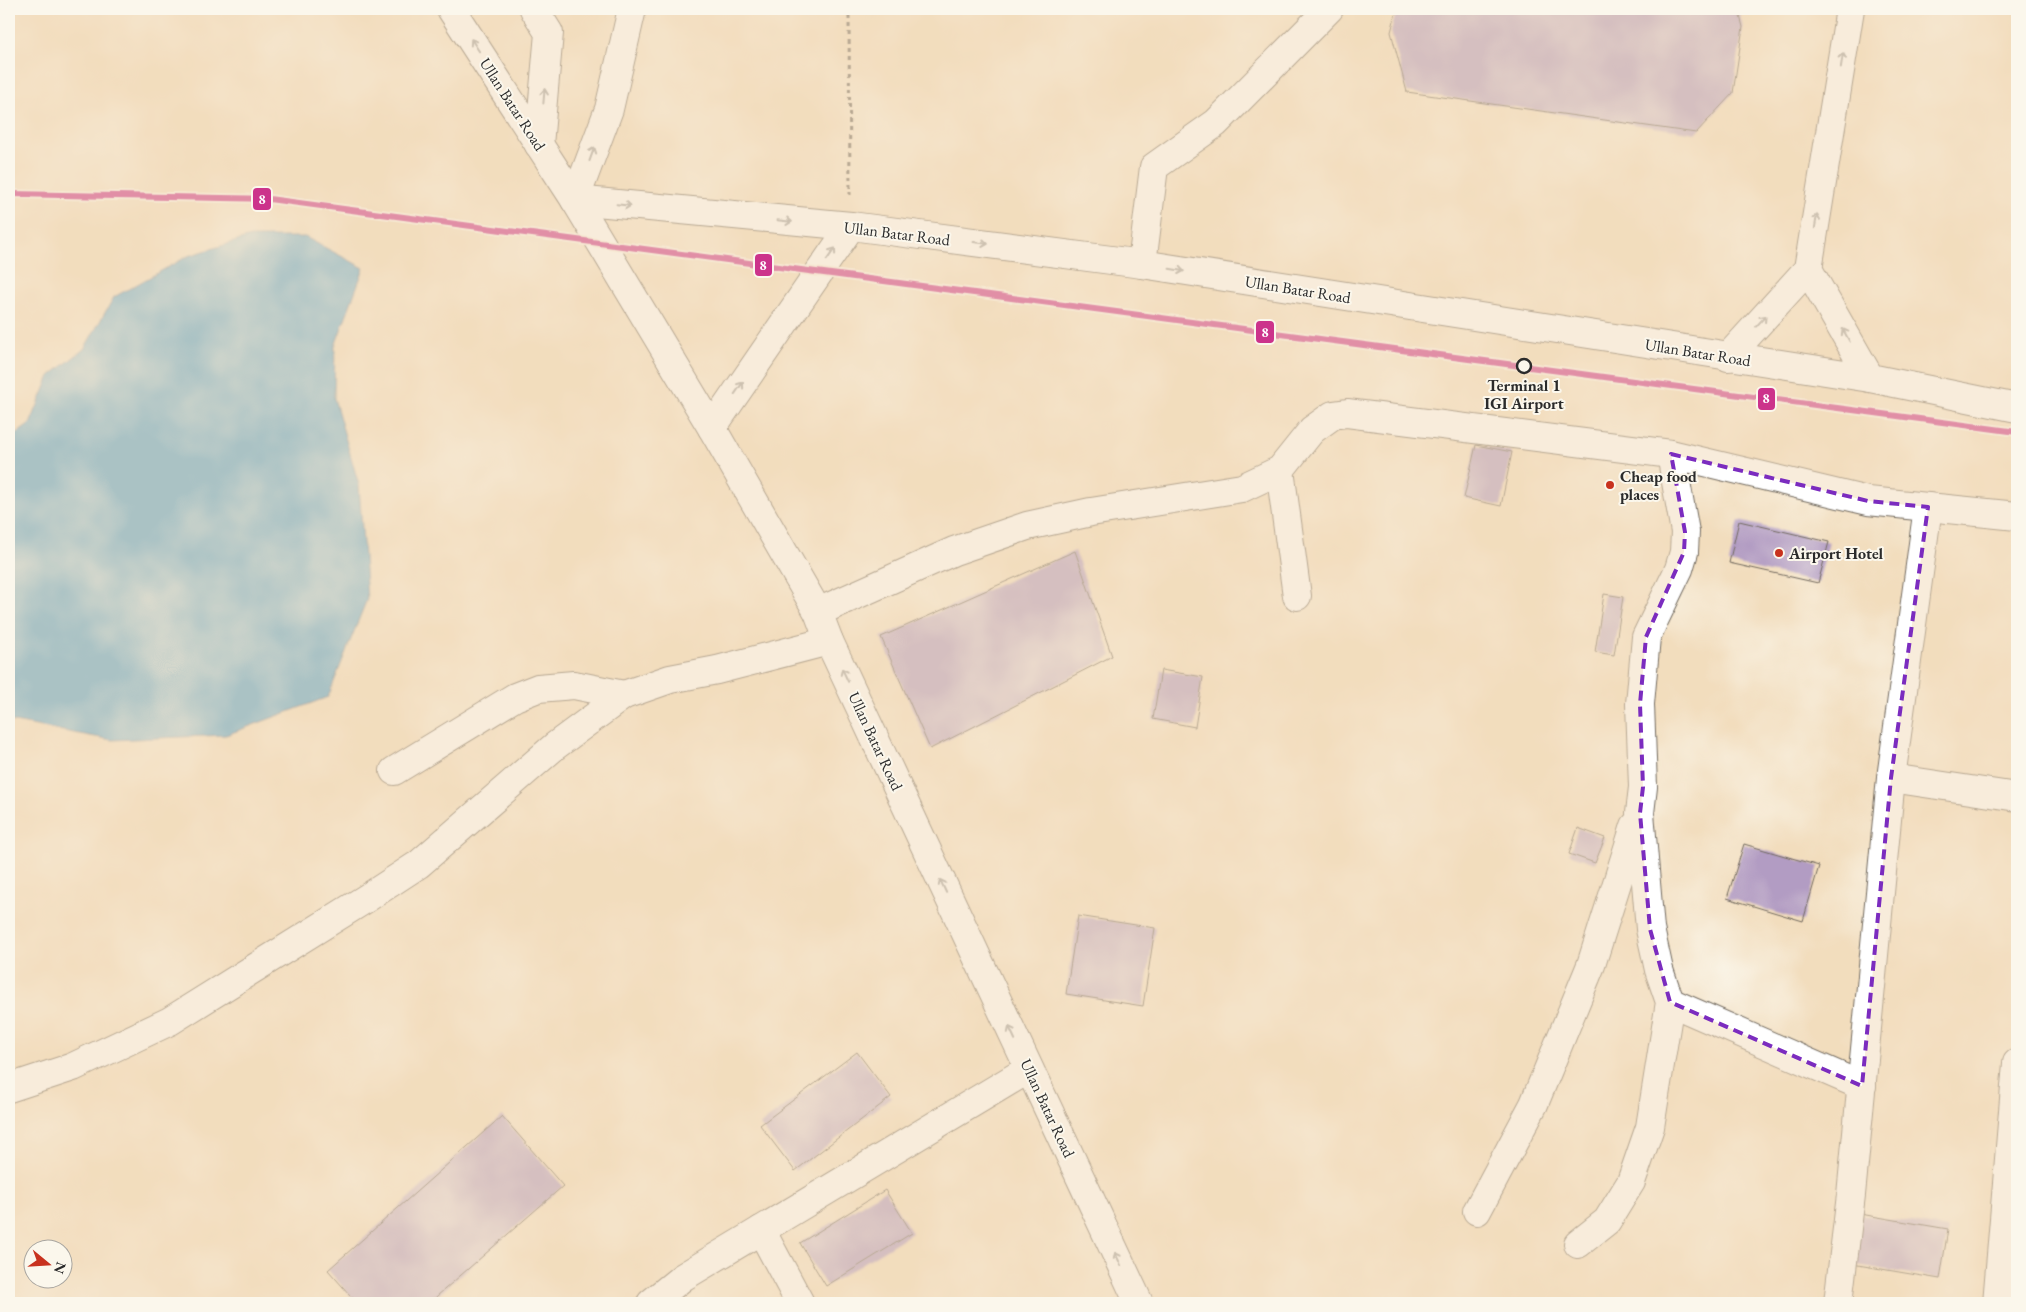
<svg xmlns="http://www.w3.org/2000/svg" width="2026" height="1312" viewBox="0 0 2026 1312" font-family="'EB Garamond',serif">
<style>
.water{fill:#52a3cd;stroke:#3e677c}
.building{fill:#b29cc3}
.lines{fill:none;stroke-linecap:round;stroke-linejoin:round}
.minor-casing{stroke:#71695e;stroke-width:30}
.path{stroke:#71695e;stroke-width:3;stroke-dasharray:4 4;stroke-linecap:butt}
.minor{stroke:#fff;stroke-width:28}
.metro-1-casing{stroke:#fbf7ec;stroke-width:10}
.metro-1{stroke:#cc338b;stroke-width:6}
.oneway{stroke:#a0a0a0}
.marked{fill:none;stroke:#7b2cbf;stroke-width:4;stroke-dasharray:10 6;stroke-linejoin:round}
.stop-dot{fill:#fbf7ec;stroke:#2b2b2b;stroke-width:2.5}
.poi-dot{fill:#c8321e;stroke:#fbf7ec;stroke-width:2}
.labels{text-anchor:middle;stroke-width:4;stroke-linejoin:round;paint-order:stroke}
.street-label{font-size:16px;fill:#2b2b2b;stroke:#fbf7ec}
.stop-label{font-size:16px;font-weight:bold;fill:#2b2b2b;stroke:#fbf7ec}
.poi-label{font-size:16px;font-weight:bold;fill:#2b2b2b;stroke:#fbf7ec;text-anchor:start}
.line-badge{stroke:#fbf7ec;stroke-width:2}
.badge-label{font-size:14px;text-anchor:middle;font-weight:bold;fill:#fff}
</style>
<rect width="100%" height="100%" fill="#fbf7ec"/>
<filter id="ink" filterUnits="userSpaceOnUse"><feTurbulence type="fractalNoise" baseFrequency=".02" numOctaves="2"/><feDisplacementMap in="SourceGraphic" scale="10" xChannelSelector="R" yChannelSelector="G"/><feConvolveMatrix kernelMatrix="1 2 1 2 8 2 1 2 1" color-interpolation-filters="sRGB"/></filter>
<filter id="wash" filterUnits="userSpaceOnUse"><feTurbulence type="fractalNoise" baseFrequency=".0096" numOctaves="4" result="noise"/><feDisplacementMap in="SourceGraphic" scale="20" xChannelSelector="R" yChannelSelector="G"/><feGaussianBlur stdDeviation="1.12" result="paint"/><feColorMatrix in="noise" values="0 0 0 0 0 0 0 0 0 0 0 0 0 0 0 0 0 1.4 0 .05"/><feComposite in="paint" operator="in"/></filter>
<g filter="url(#wash)">
<rect width="100%" height="100%" fill="#f2ddbd"/>
<polygon class="water" points="250,237 305,237 364,268 335,346 334,398 359,485 367,599 328,697 226,735 112,740 9,721 9,439 30,424 50,376 84,349 114,297 188,256"/>
<g id="blocks">
<g class="building">
<polygon points="1397,9 1738,9 1743,27 1733,93 1696,133 1407,92 1391,32"/>
<polygon points="1476,445 1512,452 1501,506 1464,498"/>
<polygon points="1739,521 1829,542 1818,583 1729,563"/>
<polygon points="1075,551 1112,656 930,749 881,637"/>
<polygon points="1604,594 1623,597 1614,655 1595,652"/>
<polygon points="1161,670 1203,677 1195,727 1153,719"/>
<polygon points="1578,828 1605,838 1595,863 1569,854"/>
<polygon points="1744,844 1819,866 1803,921 1727,898"/>
<polygon points="1078,916 1155,928 1143,1006 1066,994"/>
<polygon points="857,1052 891,1097 795,1171 760,1125"/>
<polygon points="502,1116 563,1186 429,1303 357,1303 328,1270"/>
<polygon points="885,1190 912,1233 826,1286 800,1243"/>
<polygon points="1860,1214 1948,1229 1940,1279 1852,1264"/>
</g>
</g>
</g>
<g filter="url(#ink)">
<use href="#blocks" fill-opacity="0" stroke="#71695e" stroke-width="1"/>
<g class="lines">
<defs>
<g id="minor">
<polyline points="451,9 575,200 712,428 818,612 829,641 1139,1303"/>
<polyline points="534,9 549,33 539,145"/>
<polyline points="575,200 851,226 1142,264 1870,378 2017,408"/>
<polyline points="575,200 609,109 632,9"/>
<polyline points="1142,264 1154,167 1216,123 1329,9"/>
<polyline points="1808,269 1870,378"/>
<polyline points="1728,357 1808,269 1850,9"/>
<polyline points="712,428 851,226"/>
<polyline points="1280,470 1297,596"/>
<polyline points="818,612 954,551 1027,526 1091,512 1242,488 1280,470 1312,430 1333,415 1347,413 1671,454 1868,501 2017,516"/>
<polyline points="394,771 515,697 538,688 574,685 624,695"/>
<polyline points="1891,778 2017,797"/>
<polyline points="1670,1002 1862,1086"/>
<polyline points="9,1088 73,1067 170,1021 367,898 419,864 555,746 624,695 670,679 717,670 829,641"/>
<polyline points="1477,1211 1534,1104 1591,965 1635,826"/>
<polyline points="761,1230 800,1303"/>
<polyline points="1578,1244 1607,1221 1631,1182 1650,1127 1670,1002 1659,970 1650,929 1640,813 1643,787 1640,704 1646,637 1679,569 1684,552 1685,532 1671,454"/>
<polyline points="651,1303 683,1277 1029,1069"/>
<polyline points="1838,1303 1851,1195 1891,778 1928,507"/>
<polyline points="1997,1303 2017,1063"/>
</g>
</defs>
<use href="#minor" class="minor-casing"/>
<polyline class="path" points="845,9 849,16 850,195"/>
<use href="#minor" class="minor"/>
<defs>
<polyline id="metro-1" points="9,194 269,199 2017,432"/>
</defs>
<use href="#metro-1" class="metro-1-casing"/>
<use href="#metro-1" class="metro-1"/>
</g>
<defs><path id="oneway-shaft" d="M-6 0H5M1.5-3L5.5 0L1.5 3" fill="none" stroke-width="1.6" stroke-linecap="round" stroke-linejoin="round" transform="scale(1.25)"/></defs>
<g class="oneway">
<use href="#oneway-shaft" transform="translate(475 45) rotate(-123)"/>
<use href="#oneway-shaft" transform="translate(1842 60) rotate(-81)"/>
<use href="#oneway-shaft" transform="translate(544 96) rotate(-85)"/>
<use href="#oneway-shaft" transform="translate(592 154) rotate(-70)"/>
<use href="#oneway-shaft" transform="translate(624 205) rotate(6)"/>
<use href="#oneway-shaft" transform="translate(785 221) rotate(6)"/>
<use href="#oneway-shaft" transform="translate(1816 221) rotate(-81)"/>
<use href="#oneway-shaft" transform="translate(981 243) rotate(7)"/>
<use href="#oneway-shaft" transform="translate(831 254) rotate(-55)"/>
<use href="#oneway-shaft" transform="translate(1177 270) rotate(9)"/>
<use href="#oneway-shaft" transform="translate(1761 321) rotate(-48)"/>
<use href="#oneway-shaft" transform="translate(1846 335) rotate(-119)"/>
<use href="#oneway-shaft" transform="translate(739 388) rotate(-55)"/>
<use href="#oneway-shaft" transform="translate(845 675) rotate(-115)"/>
<use href="#oneway-shaft" transform="translate(943 886) rotate(-115)"/>
<use href="#oneway-shaft" transform="translate(1012 1033) rotate(-115)"/>
<use href="#oneway-shaft" transform="translate(1118 1259) rotate(-115)"/>
</g>
</g>
<path d="M0 0H2026V1312H0ZM1671,454L1868,501L1928,507L1891,778L1862,1086L1670,1002L1650,929L1640,813L1643,787L1640,704L1646,637L1684,552L1685,532Z" fill="#f2ddbd" fill-opacity=".55" fill-rule="evenodd"/>
<path class="marked" d="M1671,454L1868,501L1928,507L1891,778L1862,1086L1670,1002L1650,929L1640,813L1643,787L1640,704L1646,637L1684,552L1685,532Z"/>
<circle class="stop-dot" cx="1524" cy="366" r="7"/>
<g class="poi-dot">
<circle cx="1610" cy="485" r="5"/>
<circle cx="1779" cy="553" r="5"/>
</g>
<g class="labels">
<g class="street-label">
<text transform="translate(513 104) rotate(57)" y="6">Ullan Batar Road</text>
<text transform="translate(897 233) rotate(7)" y="6">Ullan Batar Road</text>
<text transform="translate(1298 289) rotate(9)" y="6">Ullan Batar Road</text>
<text transform="translate(1698 352) rotate(9)" y="6">Ullan Batar Road</text>
<text transform="translate(876 741) rotate(65)" y="6">Ullan Batar Road</text>
<text transform="translate(1048 1108) rotate(65)" y="6">Ullan Batar Road</text>
</g>
<g class="stop-label">
<text x="1524" y="391">Terminal 1<tspan x="1524" dy="18">IGI Airport</tspan></text>
</g>
<g class="poi-label">
<text x="1620" y="482">Cheap food<tspan x="1620" dy="18">places</tspan></text>
<text x="1789" y="559">Airport Hotel</text>
</g>
</g>
<g class="line-badge">
<rect x="252" y="187" width="20" height="24" rx="5" fill="#cc338b"/>
<rect x="754" y="253" width="19" height="24" rx="5" fill="#cc338b"/>
<rect x="1255" y="320" width="20" height="24" rx="5" fill="#cc338b"/>
<rect x="1757" y="387" width="19" height="24" rx="5" fill="#cc338b"/>
</g>
<g class="badge-label">
<text x="262" y="204">8</text>
<text x="763" y="270">8</text>
<text x="1265" y="337">8</text>
<text x="1766" y="403">8</text>
</g>
<rect width="2026" height="1312" fill="none" stroke="#fbf7ec" stroke-width="30"/>
<g transform="translate(48 1264) rotate(108)"><circle r="24" fill="#fbf7ec" stroke="#a8a59f"/>
<path d="M0-4L9 19L0 12L-9 19Z" fill="#c8321e"/>
<text y="-8" font-size="14" font-weight="bold" text-anchor="middle" fill="#2b2b2b">N</text>
</g>
</svg>
